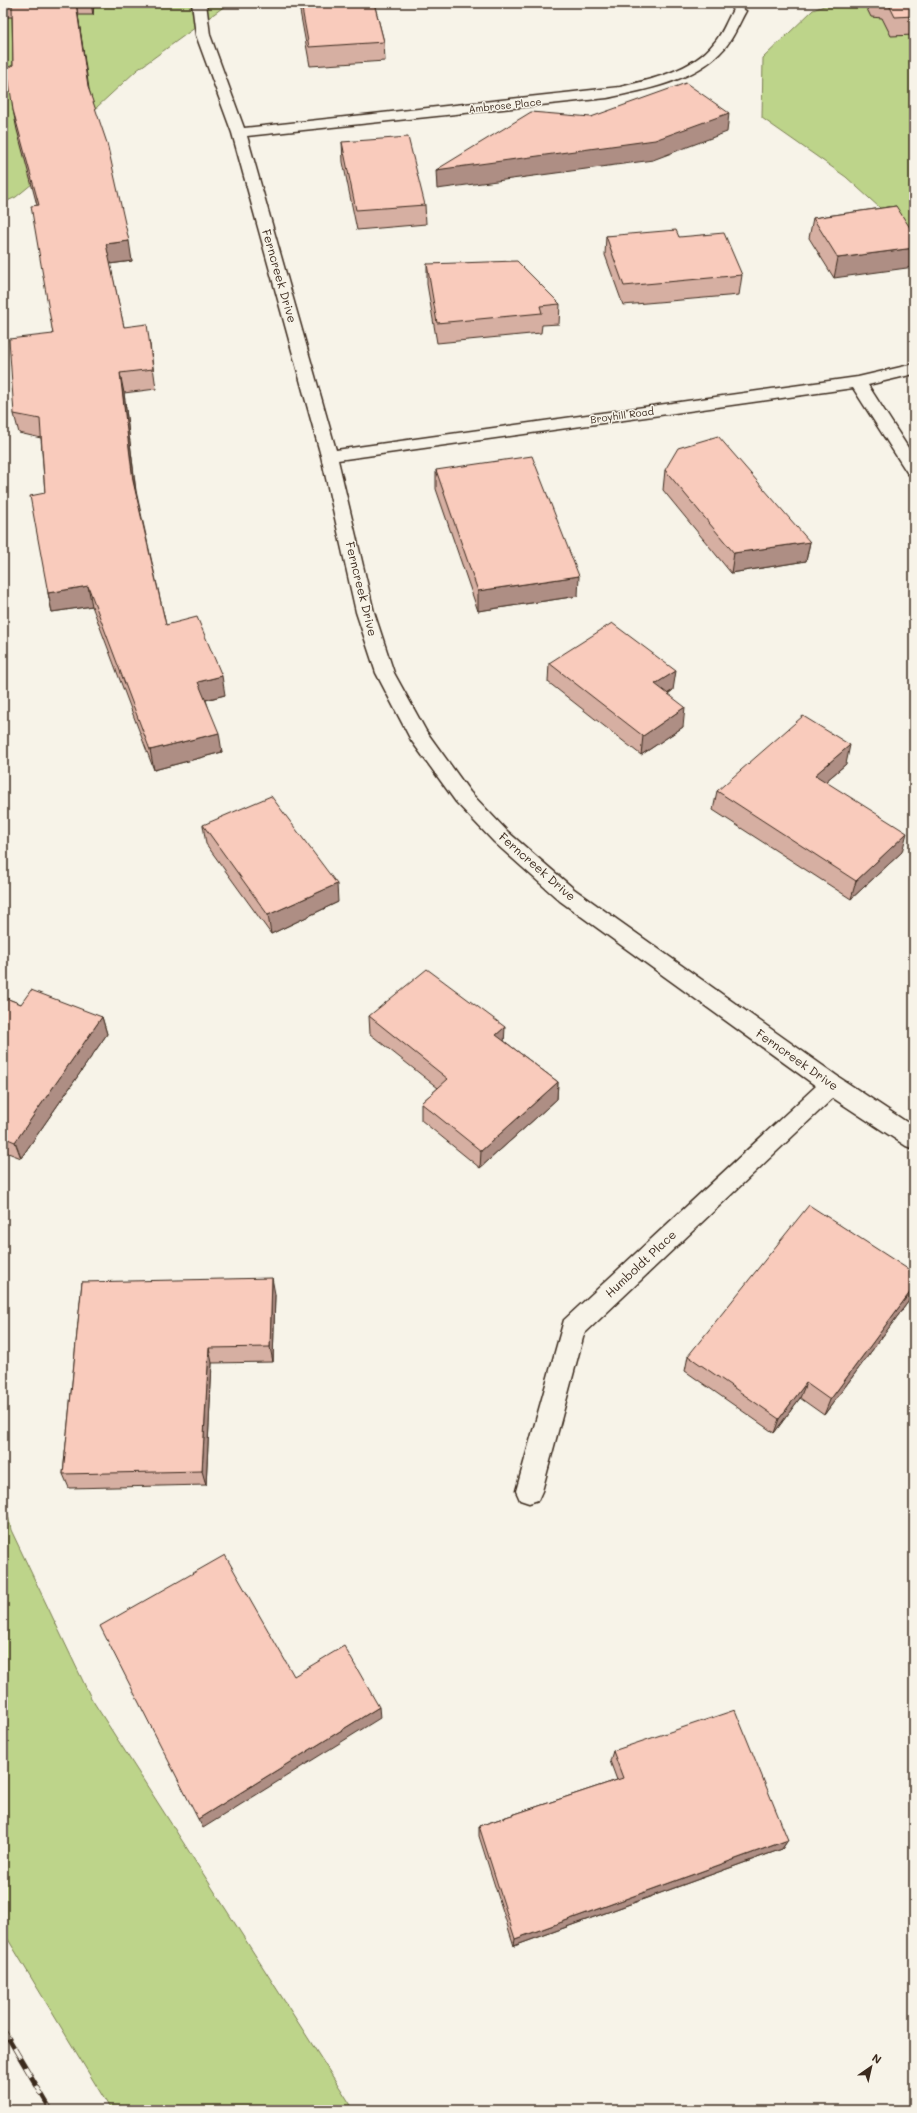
<svg xmlns="http://www.w3.org/2000/svg" width="917" height="2113" viewBox="0 0 917 2113" font-family="Mali,sans-serif">
<style>
.green{fill:#bdd48a;stroke:#7c7f54}
.lines{fill:none;stroke-linecap:round;stroke-linejoin:round}
.minor-casing{stroke:#3b2a1e;stroke-width:3}
.minor{fill:#f7f3e8;fill-rule:evenodd}
.rail-casing{stroke:#3b2a1e;stroke-width:5}
.rail{stroke:#f7f3e8;stroke-width:3.5;stroke-dasharray:11;stroke-linecap:butt}
.wall{fill:#d6afa2;stroke:#3b2a1e}
.shaded-wall{fill:#ae8e84;stroke:#3b2a1e}
.building{fill:#f9cbbc;stroke:#3b2a1e}
.labels{text-anchor:middle;stroke-width:3;stroke-linejoin:round;paint-order:stroke}
.far-street-label{font-size:10px;fill:#3b2a1e;stroke:#f7f3e8}
.street-label{font-size:12px;fill:#3b2a1e;stroke:#f7f3e8}
</style>
<rect width="100%" height="100%" fill="#f7f3e8"/>
<filter id="ink" filterUnits="userSpaceOnUse"><feTurbulence type="fractalNoise" baseFrequency=".025" numOctaves="2"/><feDisplacementMap in="SourceGraphic" scale="8" xChannelSelector="R" yChannelSelector="G"/><feConvolveMatrix kernelMatrix="1 2 1 2 8 2 1 2 1" color-interpolation-filters="sRGB"/></filter>
<g filter="url(#ink)">
<g class="green">
<polygon points="3,3 229,3 137,70 97,107 71,152 16,197 3,203"/>
<polygon points="832,3 914,3 914,239 846,177 762,118 763,58 813,10"/>
<polygon points="3,1488 11,1530 91,1698 354,2110 111,2110 3,1931"/>
</g>
<g class="lines">
<defs>
<path id="minor" d="M192,3H206L210,35L244,128L620,87C650,80 694,70 714,43C723,33 727,19 734,8L739,7L746,11C738,25 732,42 720,53C693,81 644,90 607,98L247,136L336,450L858,377L914,364V374L868,385L914,457V475L908,474L853,388L338,460L374,612L394,673L426,731L470,792L508,832L574,889L840,1078L914,1127V1149L906,1146L833,1098L584,1334L542,1491L538,1500L529,1503L520,1500L516,1491L564,1320L816,1086L560,901L494,842L456,802L411,740L376,673L356,612L321,456L232,133L196,35Z"/>
</defs>
<use href="#minor" class="minor-casing"/>
<use href="#minor" class="minor"/>
<defs>
<polyline id="rail" points="3,2029 51,2110"/>
</defs>
<use href="#rail" class="rail-casing"/>
<use href="#rail" class="rail"/>
</g>
<g class="wall">
<polygon points="3,3 94,3 93,15 78,15 89,89 132,261 110,264 124,327 150,344 156,389 124,393 136,491 166,625 225,695 206,700 222,752 154,770 92,606 52,612 48,593 45,493 41,438 19,433 14,414 53,334 37,205 17,130 13,110 13,65 12,17 3,17"/>
<polygon points="299,3 374,3 384,42 385,61 310,66 300,11"/>
<polygon points="864,3 914,3 914,35 891,36 882,18 871,17"/>
<polygon points="342,142 425,205 426,224 357,230 343,162"/>
<polygon points="896,206 834,278 809,238 813,218"/>
<polygon points="606,236 679,237 742,275 739,295 623,305 605,255"/>
<polygon points="427,264 560,304 559,324 542,325 541,333 437,343 427,284"/>
<polygon points="436,470 578,596 478,611 436,489"/>
<polygon points="665,470 810,542 806,561 731,573 663,490"/>
<polygon points="549,663 673,690 668,694 683,727 641,755 548,682"/>
<polygon points="846,764 825,782 902,852 851,899 713,810 717,791"/>
<polygon points="203,825 338,902 271,934 206,844"/>
<polygon points="3,997 21,1004 102,1017 107,1034 21,1158 3,1151"/>
<polygon points="369,1016 504,1041 558,1082 557,1099 480,1168 421,1120 421,1103 438,1088 370,1034"/>
<polygon points="914,1273 914,1294 824,1415 800,1398 774,1433 685,1371 688,1356"/>
<polygon points="82,1282 275,1294 273,1362 212,1363 206,1485 69,1488 63,1474"/>
<polygon points="613,1751 788,1840 782,1849 514,1946 479,1836 479,1826 617,1780 610,1761"/>
</g>
<g class="shaded-wall">
<polygon points="76,3 78,15 91,107 88,87"/>
<polygon points="91,3 94,3 93,15"/>
<polygon points="729,113 727,132 653,160 437,189 436,170"/>
<polygon points="129,241 132,261 109,264 106,244"/>
<polygon points="914,248 914,267 834,278 838,258"/>
<polygon points="120,373 124,393 137,501 133,481"/>
<polygon points="810,542 806,561 731,573 734,553"/>
<polygon points="579,576 578,596 478,611 478,591"/>
<polygon points="88,586 92,606 52,612 48,593"/>
<polygon points="676,671 673,690 653,703 655,684"/>
<polygon points="222,676 225,695 201,701 198,682"/>
<polygon points="685,707 683,727 641,755 643,736"/>
<polygon points="219,733 222,752 154,770 150,750"/>
<polygon points="850,745 846,764 811,794 815,775"/>
<polygon points="907,833 902,852 851,899 856,881"/>
<polygon points="337,884 338,902 271,934 268,915"/>
<polygon points="102,1017 107,1034 21,1158 15,1142"/>
<polygon points="505,1027 504,1045 496,1035"/>
<polygon points="558,1082 557,1099 480,1168 481,1151"/>
<polygon points="272,1278 275,1294 273,1362 270,1347"/>
<polygon points="914,1287 914,1294 824,1415 830,1400"/>
<polygon points="209,1348 212,1363 206,1485 202,1471"/>
<polygon points="806,1383 800,1398 774,1433 779,1419"/>
<polygon points="379,1707 380,1718 203,1828 198,1819"/>
<polygon points="788,1840 782,1849 514,1946 515,1939"/>
</g>
<g class="building">
<polygon points="12,3 76,3 88,87 107,143 129,241 106,244 124,327 147,324 153,369 120,373 133,481 166,625 197,617 222,676 198,682 219,733 150,750 88,586 48,593 30,496 45,493 40,419 14,414 9,339 53,334 31,206 39,205 13,110 7,68 13,65"/>
<polygon points="301,3 374,3 384,42 309,47"/>
<polygon points="888,3 914,3 914,16 895,17"/>
<polygon points="686,83 729,113 655,140 436,170 531,112 591,117"/>
<polygon points="408,137 425,205 356,210 342,142"/>
<polygon points="896,206 914,234 914,248 838,258 813,218"/>
<polygon points="676,230 679,237 724,233 742,275 624,286 606,236"/>
<polygon points="517,261 560,304 540,306 542,313 437,323 427,264"/>
<polygon points="718,436 810,542 734,553 665,470 678,448"/>
<polygon points="532,456 579,576 478,591 436,470"/>
<polygon points="612,623 676,671 655,684 685,707 643,736 549,663"/>
<polygon points="803,716 850,745 815,775 907,833 856,881 717,791"/>
<polygon points="271,796 337,884 268,915 203,825"/>
<polygon points="427,969 505,1027 496,1035 558,1082 481,1151 421,1103 448,1079 369,1016"/>
<polygon points="31,990 102,1017 15,1142 3,1137 3,997 21,1004"/>
<polygon points="809,1205 914,1273 914,1287 830,1400 806,1383 779,1419 688,1356"/>
<polygon points="272,1278 270,1347 209,1348 202,1471 63,1474 82,1282"/>
<polygon points="225,1555 294,1676 344,1646 379,1707 198,1819 100,1626"/>
<polygon points="735,1710 788,1840 515,1939 479,1826 623,1778 613,1751"/>
</g>
</g>
<g class="labels">
<g class="far-street-label">
<text transform="translate(505 105) rotate(-6)" y="4">Ambrose Place</text>
<text transform="translate(622 415) rotate(-8)" y="4">Broyhill Road</text>
</g>
<g class="street-label">
<text transform="translate(279 276) rotate(74)" y="4">Ferncreek Drive</text>
<text transform="translate(361 589) rotate(76)" y="4">Ferncreek Drive</text>
<text transform="translate(537 867) rotate(41)" y="4">Ferncreek Drive</text>
<text transform="translate(797 1060) rotate(35)" y="4">Ferncreek Drive</text>
<text transform="translate(641 1264) rotate(-43)" y="4">Humboldt Place</text>
</g>
</g>
<rect width="917" height="2113" fill="none" stroke="#f7f3e8" stroke-width="16"/>
<rect x="8" y="8" width="901" height="2097" fill="none" stroke="#3b2a1e" stroke-width="1.5" filter="url(#ink)"/>
<g transform="translate(871 2067) rotate(34)" stroke="#f7f3e8" stroke-width="3" paint-order="stroke">
<path d="M0-3L7 15L0 10L-7 15Z" fill="#3b2a1e"/>
<text y="-6" font-size="11" font-weight="bold" text-anchor="middle" fill="#3b2a1e">N</text>
</g>
</svg>
